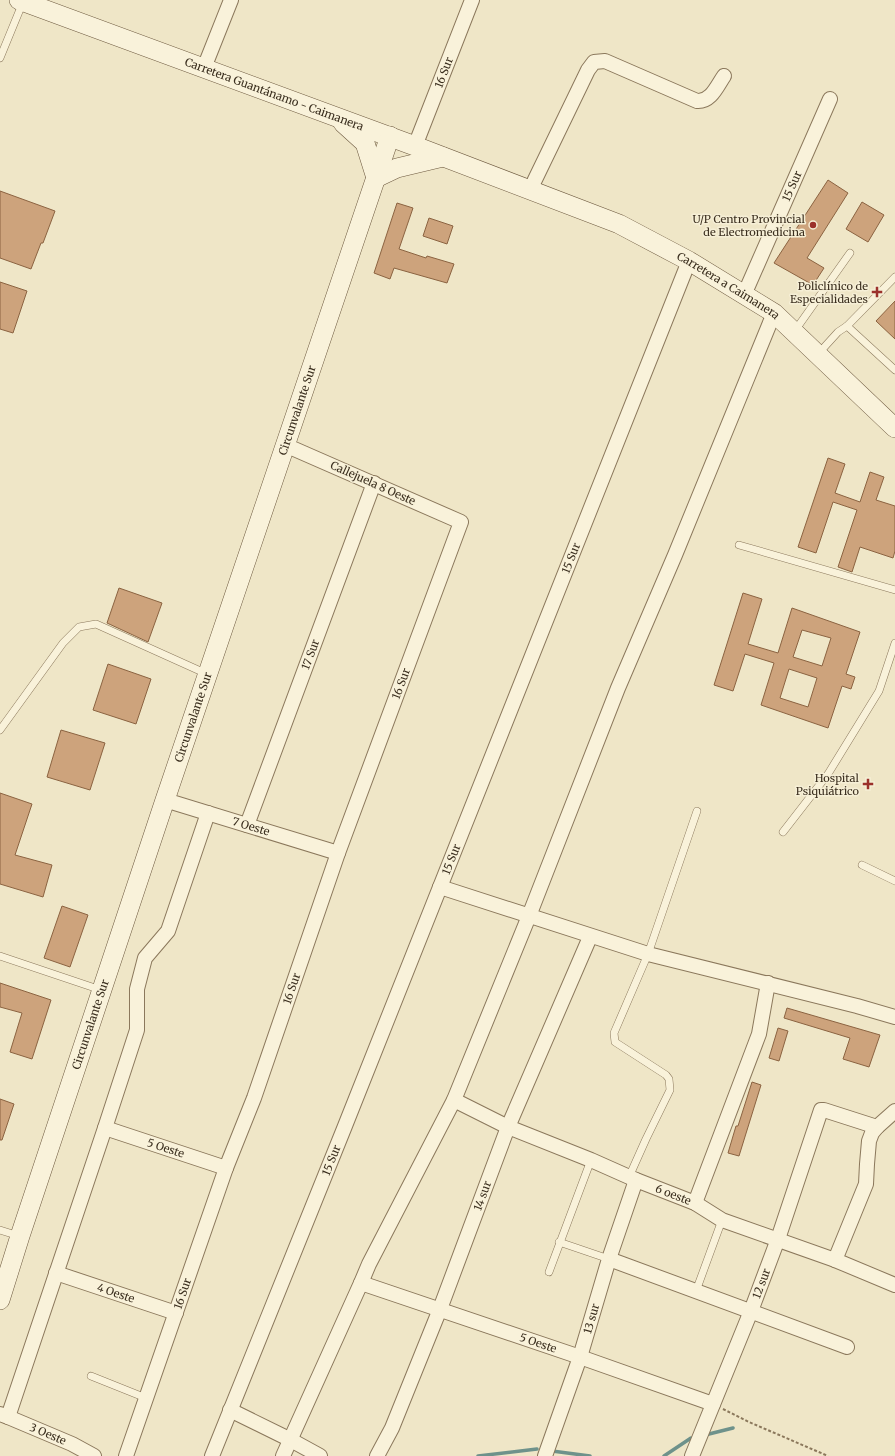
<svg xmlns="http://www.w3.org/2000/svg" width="895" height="1456" viewBox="0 0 895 1456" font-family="Merriweather,serif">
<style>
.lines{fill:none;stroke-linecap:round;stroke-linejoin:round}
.stream{stroke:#6e928b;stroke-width:3.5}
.building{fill:#cda37c;stroke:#8b6341;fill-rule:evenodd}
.service-casing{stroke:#8b785c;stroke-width:8}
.minor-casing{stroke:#8b785c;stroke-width:16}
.secondary-casing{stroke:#6d593f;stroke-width:20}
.path{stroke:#8b785c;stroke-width:2;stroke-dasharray:3 2;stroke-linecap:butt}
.service{stroke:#f9f2da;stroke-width:7}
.minor{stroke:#f9f2da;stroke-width:14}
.secondary{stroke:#f9f2da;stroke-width:19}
.poi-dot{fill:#9b312b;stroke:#f6efd6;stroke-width:1.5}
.labels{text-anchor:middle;stroke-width:3;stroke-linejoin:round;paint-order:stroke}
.street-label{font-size:11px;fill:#3b2f1f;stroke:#f6efd6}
.poi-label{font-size:11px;fill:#3b2f1f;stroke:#f6efd6;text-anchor:end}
</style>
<rect width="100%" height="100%" fill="#efe6c7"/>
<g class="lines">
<g class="stream">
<polyline points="705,1435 733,1428"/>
<polyline points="552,1451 590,1456"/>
<polyline points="478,1456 537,1449"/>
<polyline points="664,1456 691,1438"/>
</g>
</g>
<g class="building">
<polygon points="828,180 848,193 807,258 824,268 813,285 774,263"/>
<polygon points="0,191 55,211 43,243 41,243 31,269 0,258"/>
<polygon points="862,202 884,215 868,242 846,229"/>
<polygon points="397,203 413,208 399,249 426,258 427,256 454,264 447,283 394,268 390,279 374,273"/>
<polygon points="429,218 453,226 447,244 423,236"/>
<polygon points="0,282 27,291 13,333 0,329"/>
<polygon points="895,301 895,339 876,321"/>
<polygon points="828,458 845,464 835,493 860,502 870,472 884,477 876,500 895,506 895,551 893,558 860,547 852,572 838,567 857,510 833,502 816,553 798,547"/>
<polygon points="119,588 162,603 148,642 107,623"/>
<path d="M743,593L762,599L748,644L778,653L792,608L860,632L846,674L855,677L851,689L842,686L828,728L761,705L774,663L745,654L733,691L714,685ZM802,630L831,638L822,666L793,657ZM789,669L817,678L808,707L780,698Z"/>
<polygon points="108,664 151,679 136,724 93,710"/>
<polygon points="61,730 105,743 90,790 47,777"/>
<polygon points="0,793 32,804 15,855 52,865 43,897 0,884"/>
<polygon points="62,906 88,915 70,967 44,958"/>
<polygon points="0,983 51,1000 32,1059 10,1052 22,1013 0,1007"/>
<polygon points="787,1008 880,1035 869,1067 843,1059 850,1038 784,1018"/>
<polygon points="778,1028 788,1031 779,1061 769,1058"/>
<polygon points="752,1082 761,1085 739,1156 728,1153 736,1126 738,1126"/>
<polygon points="0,1099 14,1104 2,1140 0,1140"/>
</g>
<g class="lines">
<defs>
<g id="service">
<polyline points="0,58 23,2"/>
<polyline points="847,326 895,277"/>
<polyline points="794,332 850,253"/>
<polyline points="818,354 838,332 847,326 895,370"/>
<polyline points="739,545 895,590"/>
<polyline points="0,730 63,643 79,627 96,624 207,674"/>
<polyline points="783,832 828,774 879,691 895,643"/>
<polyline points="862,865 895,881"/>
<polyline points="0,956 101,990"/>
<polyline points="629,1177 646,1139 670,1090 669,1079 666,1075 615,1042 614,1033 648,954 697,811"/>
<polyline points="0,1230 19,1236"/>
<polyline points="559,1242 609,1259"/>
<polyline points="549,1272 591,1160"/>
<polyline points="696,1291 722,1220"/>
<polyline points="91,1376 146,1398"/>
</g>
<g id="minor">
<polyline points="204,68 231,0"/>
<path id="s1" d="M415,146L472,0"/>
<path d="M530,190L588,70L594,62L605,61L697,101C711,102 717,86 724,76"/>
<path id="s2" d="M744,295L830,99"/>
<path id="s3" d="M165,800L338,853"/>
<path id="s4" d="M247,825L374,483"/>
<polyline points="440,887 648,954 857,1006 895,1017"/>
<path id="s5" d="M454,1100L508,1127L591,1160L636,1180L695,1203L722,1220L835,1260L895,1285"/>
<path id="s6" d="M105,1128L226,1168"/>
<polyline points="695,1203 759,1034 768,983"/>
<polyline points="609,1259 847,1347"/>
<polyline points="835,1260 866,1184 867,1164 869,1141 872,1133 877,1127 895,1111"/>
<path id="s7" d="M56,1273L176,1313"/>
<path id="s8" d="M361,1283L580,1357L713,1404"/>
<polyline points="230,1410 289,1439 320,1456"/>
<path id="s9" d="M0,1414L8,1417L72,1444L94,1456"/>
<polyline points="8,1417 105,1128 137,1030 137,989 145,958 168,931 208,813"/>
<path id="s10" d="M126,1456L226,1168L254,1098L338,853L461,522L285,445"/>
<path id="s11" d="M212,1456L345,1126L689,261"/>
<polyline points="283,1456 361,1283 369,1264 454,1100 529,916 618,688 675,555 774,313"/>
<path id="s12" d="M377,1456L392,1428L440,1309L508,1127L590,937"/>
<path id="s13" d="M545,1456L580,1357L609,1259L636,1180"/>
<path id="s14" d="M692,1456L751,1311L778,1239L821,1110H824L877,1127"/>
</g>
<g id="secondary">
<path id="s15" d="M19,0L415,146L619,224L689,261L774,313L895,428"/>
<polyline points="343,123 365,143 376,178 397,168 443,157"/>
<path id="s16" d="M0,1300L20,1236L165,800L390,136"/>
</g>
</defs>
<use href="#service" class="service-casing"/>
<use href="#minor" class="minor-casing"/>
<use href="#secondary" class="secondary-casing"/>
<polyline class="path" points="723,1409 749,1422 828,1456"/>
<use href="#service" class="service"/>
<use href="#minor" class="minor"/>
<use href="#secondary" class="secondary"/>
</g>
<g class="poi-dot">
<circle cx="813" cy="225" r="4"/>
<path d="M875 286h4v4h4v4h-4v4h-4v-4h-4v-4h4z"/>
<path d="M866 778h4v4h4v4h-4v4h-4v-4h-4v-4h4z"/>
</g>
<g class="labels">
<g class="street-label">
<text dy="4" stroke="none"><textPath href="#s1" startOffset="79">16 Sur</textPath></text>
<text dy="4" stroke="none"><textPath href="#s15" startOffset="272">Carretera Guantánamo - Caimanera</textPath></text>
<text dy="4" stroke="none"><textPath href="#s2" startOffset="119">15 Sur</textPath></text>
<text dy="4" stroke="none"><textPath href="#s15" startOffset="766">Carretera a Caimanera</textPath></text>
<text dy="4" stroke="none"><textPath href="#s16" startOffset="938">Circunvalante Sur</textPath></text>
<text transform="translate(373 483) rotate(24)" y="4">Callejuela 8 Oeste</text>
<text dy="4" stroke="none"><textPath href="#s11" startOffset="967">15 Sur</textPath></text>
<text dy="4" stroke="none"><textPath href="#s4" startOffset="182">17 Sur</textPath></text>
<text dy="4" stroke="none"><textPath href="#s10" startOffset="820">16 Sur</textPath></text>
<text dy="4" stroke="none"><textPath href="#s16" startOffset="614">Circunvalante Sur</textPath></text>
<text dy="4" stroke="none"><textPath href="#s3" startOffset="90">7 Oeste</textPath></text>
<text dy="4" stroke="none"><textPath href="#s11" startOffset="643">15 Sur</textPath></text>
<text dy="4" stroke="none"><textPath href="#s10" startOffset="496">16 Sur</textPath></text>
<text dy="4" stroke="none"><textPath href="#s16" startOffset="290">Circunvalante Sur</textPath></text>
<text dy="4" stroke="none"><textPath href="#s6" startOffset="64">5 Oeste</textPath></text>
<text dy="4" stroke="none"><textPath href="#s11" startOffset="319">15 Sur</textPath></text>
<text dy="4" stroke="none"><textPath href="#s5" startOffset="239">6 oeste</textPath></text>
<text dy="4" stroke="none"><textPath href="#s12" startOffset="281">14 sur</textPath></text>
<text dy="4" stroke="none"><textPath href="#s14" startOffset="186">12 sur</textPath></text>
<text dy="4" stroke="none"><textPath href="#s7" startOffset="63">4 Oeste</textPath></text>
<text dy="4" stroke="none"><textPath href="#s10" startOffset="172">16 Sur</textPath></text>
<text dy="4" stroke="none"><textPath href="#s13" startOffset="145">13 sur</textPath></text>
<text dy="4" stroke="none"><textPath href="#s8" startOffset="187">5 Oeste</textPath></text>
<text dy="4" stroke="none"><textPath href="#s9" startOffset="52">3 Oeste</textPath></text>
</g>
<g class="poi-label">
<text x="805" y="223">U/P Centro Provincial<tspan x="805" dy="13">de Electromedicina</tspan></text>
<text x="868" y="290">Policlínico de<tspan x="868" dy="13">Especialidades</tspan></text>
<text x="859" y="782">Hospital<tspan x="859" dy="13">Psiquiátrico</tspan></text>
</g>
</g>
</svg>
